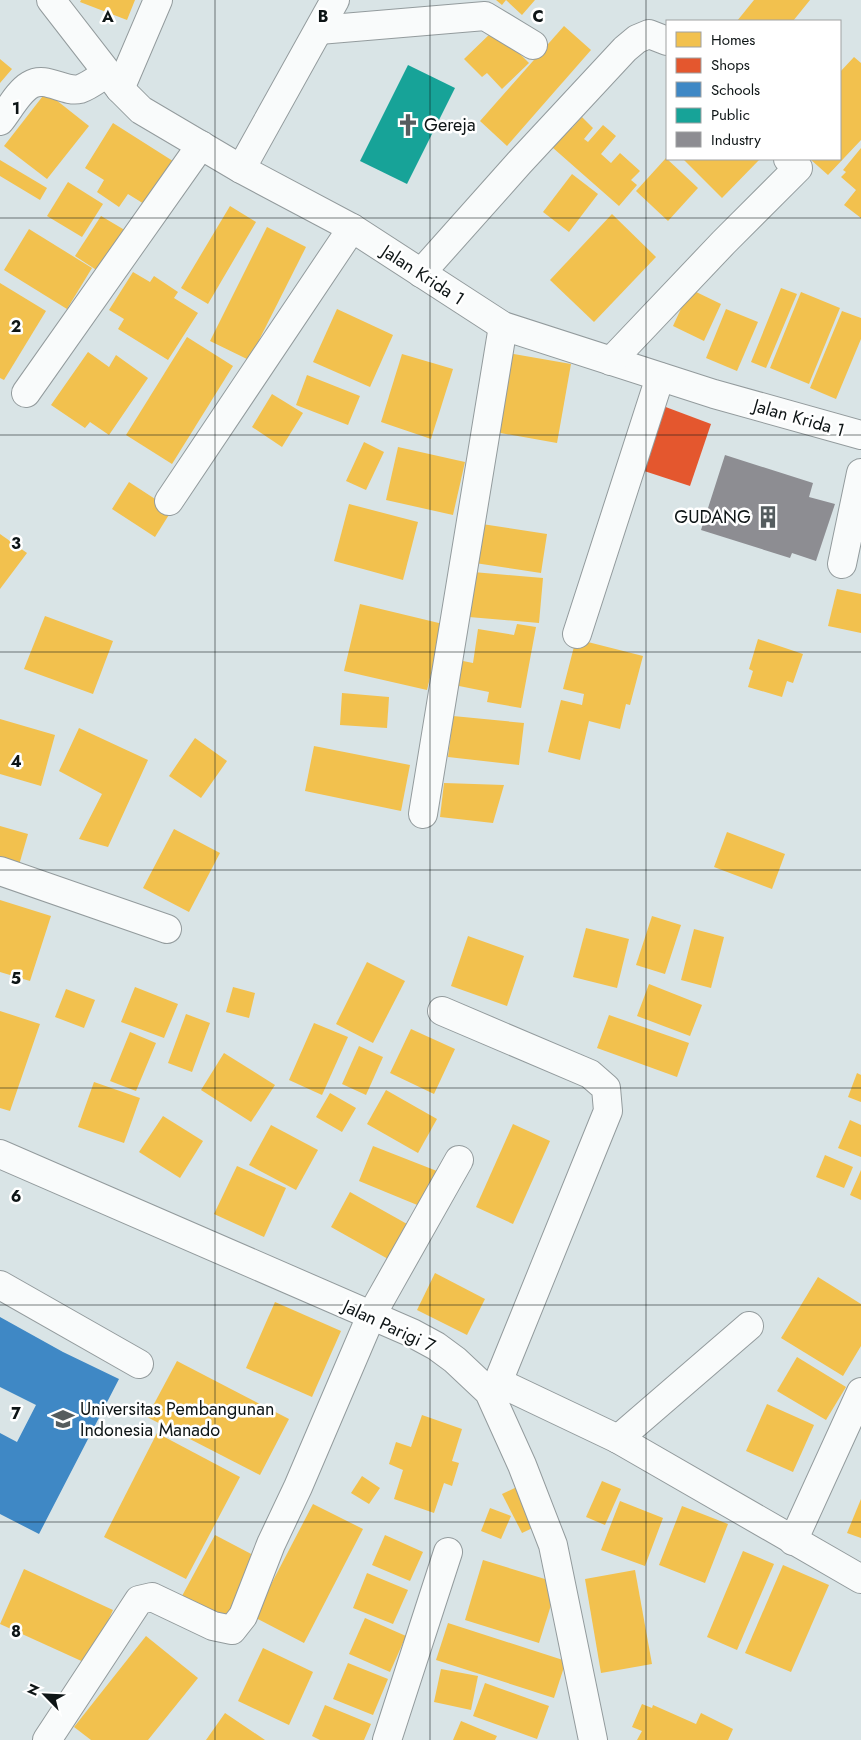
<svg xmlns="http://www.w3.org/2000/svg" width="861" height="1740" viewBox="0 0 861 1740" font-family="Jost,sans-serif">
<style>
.homes{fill:#f2c14e}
.shops{fill:#e4572e}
.schools{fill:#3f88c5}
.public{fill:#17a398}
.industry{fill:#8d8d92}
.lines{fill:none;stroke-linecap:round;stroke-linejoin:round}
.minor-casing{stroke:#939b9d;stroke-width:30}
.minor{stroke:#f9fbfb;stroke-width:28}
.grid{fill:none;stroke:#0e1516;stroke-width:1;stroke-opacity:0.55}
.labels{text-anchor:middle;stroke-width:5;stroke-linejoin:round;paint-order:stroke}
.poi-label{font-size:18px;fill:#0e1516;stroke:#fff;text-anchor:start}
.street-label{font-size:18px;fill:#0e1516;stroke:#fff}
.grid-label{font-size:16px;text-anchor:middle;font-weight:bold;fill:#0e1516;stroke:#fff;stroke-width:5;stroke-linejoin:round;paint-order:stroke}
</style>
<rect width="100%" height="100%" fill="#d9e4e6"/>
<g class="homes">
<polygon points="81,0 135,0 127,20 80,2"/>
<polygon points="496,0 535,0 522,15 506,0 502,5"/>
<polygon points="754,0 810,0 793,21 737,21"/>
<polygon points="564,26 591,50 507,146 480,121"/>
<polygon points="495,29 529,63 502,89 487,73 482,77 464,59"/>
<polygon points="854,57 861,63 861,140 828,175 810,159 840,159 840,72"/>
<polygon points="0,59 12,69 0,83"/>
<polygon points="46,92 89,126 47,179 4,146"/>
<polygon points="582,117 593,128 584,139 588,142 603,125 616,136 601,154 611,163 620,153 640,171 631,180 637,185 619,206 544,140 562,119 572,128"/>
<polygon points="113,123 176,163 149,207 128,194 119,207 97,192 104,180 85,168"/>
<polygon points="861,148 861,218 844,205 856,190 841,177 846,172 843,170"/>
<polygon points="666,158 698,188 668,221 636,191"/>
<polygon points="683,159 760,159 722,198"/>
<polygon points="0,160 47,188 40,200 0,176"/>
<polygon points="572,174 598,194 569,232 543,212"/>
<polygon points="68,182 103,204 82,237 47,216"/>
<polygon points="230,206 256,222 208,304 181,288"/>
<polygon points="612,214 656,257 594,322 550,280"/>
<polygon points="101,216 128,232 101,273 75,256"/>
<polygon points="267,227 306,247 249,360 210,341"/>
<polygon points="29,229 92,268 67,309 4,270"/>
<polygon points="133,272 150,282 154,276 178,292 174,298 198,313 168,360 118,329 124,319 109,310"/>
<polygon points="0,283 46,311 4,380 0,378"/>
<polygon points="781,288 797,294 766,368 751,362"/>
<polygon points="690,289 721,304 704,341 673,326"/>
<polygon points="801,292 840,308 809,384 770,368"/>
<polygon points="337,309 393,335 370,387 313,362"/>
<polygon points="726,309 758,322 737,371 706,358"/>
<polygon points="842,311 861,318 861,339 836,399 810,388"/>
<polygon points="187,337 233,366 172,464 126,435"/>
<polygon points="88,352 109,367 116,355 148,378 109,435 90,422 85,428 51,405"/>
<polygon points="503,352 571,364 557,443 489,431"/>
<polygon points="402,354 453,369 431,439 381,422"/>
<polygon points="307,375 360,396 348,425 296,405"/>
<polygon points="272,394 303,413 282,447 252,427"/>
<polygon points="364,442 384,452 366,490 346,481"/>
<polygon points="398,447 465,462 453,515 386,500"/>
<polygon points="129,482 172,510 155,537 112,509"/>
<polygon points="349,504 418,522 403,580 334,561"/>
<polygon points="482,524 547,534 541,573 475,563"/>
<polygon points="0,534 27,553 0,589"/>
<polygon points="473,572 543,578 539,623 469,617"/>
<polygon points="837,589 861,594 861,633 828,626"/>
<polygon points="360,604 443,624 427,690 344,671"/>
<polygon points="45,616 113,641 93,694 24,669"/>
<polygon points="517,624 536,627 521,708 487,702 489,692 454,685 458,660 473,663 478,629 514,635"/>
<polygon points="576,639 643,656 630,705 626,704 620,729 589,721 580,760 548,752 561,700 582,705 584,694 563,689"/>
<polygon points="758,639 803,654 793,683 787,681 782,697 748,687 753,671 749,669"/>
<polygon points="342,693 389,697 387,728 340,725"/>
<polygon points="453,716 524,723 519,765 448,757"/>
<polygon points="0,719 55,735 41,786 0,774"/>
<polygon points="79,728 148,760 108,847 79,839 102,794 59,771"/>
<polygon points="195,738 227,761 201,798 169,776"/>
<polygon points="314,746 410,765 401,811 305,791"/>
<polygon points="444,783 504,785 493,823 440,817"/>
<polygon points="0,826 28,834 19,865 0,860"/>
<polygon points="174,829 220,853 189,912 143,888"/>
<polygon points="727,832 785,854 772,889 714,867"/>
<polygon points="0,900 51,916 30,981 0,972"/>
<polygon points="652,916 681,925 665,974 636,965"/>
<polygon points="586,928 629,939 617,988 573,977"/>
<polygon points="694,929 724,937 711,988 681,980"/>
<polygon points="468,936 524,956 507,1006 451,986"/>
<polygon points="367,962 405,981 373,1043 336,1024"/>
<polygon points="649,984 702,1005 690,1036 637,1016"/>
<polygon points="135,987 178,1004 164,1038 121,1022"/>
<polygon points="233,987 255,993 249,1018 226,1012"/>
<polygon points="66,989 95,1000 84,1028 55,1017"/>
<polygon points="0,1011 40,1024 10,1111 0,1108"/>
<polygon points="186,1014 210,1023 192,1072 168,1063"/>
<polygon points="609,1015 689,1043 677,1077 597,1048"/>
<polygon points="314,1023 348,1037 322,1095 289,1080"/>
<polygon points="411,1029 455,1049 434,1094 390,1073"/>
<polygon points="130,1032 156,1043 136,1091 110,1081"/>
<polygon points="359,1046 383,1057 366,1095 342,1084"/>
<polygon points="224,1053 275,1085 251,1122 201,1090"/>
<polygon points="857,1073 861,1075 861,1102 848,1097"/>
<polygon points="94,1082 140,1098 124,1143 78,1127"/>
<polygon points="386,1090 437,1119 418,1153 367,1124"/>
<polygon points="330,1093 356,1108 342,1132 316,1117"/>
<polygon points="163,1116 203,1141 180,1178 139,1152"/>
<polygon points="850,1120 861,1125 861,1157 838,1148"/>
<polygon points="513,1124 550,1141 513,1224 476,1207"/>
<polygon points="271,1125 318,1150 296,1190 249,1165"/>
<polygon points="373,1146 442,1173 427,1209 359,1181"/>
<polygon points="825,1155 853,1167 844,1188 816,1177"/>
<polygon points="237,1166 286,1188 264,1237 214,1214"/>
<polygon points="861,1170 861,1200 850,1195"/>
<polygon points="350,1192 416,1229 397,1264 331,1227"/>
<polygon points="435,1273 485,1299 467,1335 417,1310"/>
<polygon points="818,1277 861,1304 861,1346 843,1376 781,1338"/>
<polygon points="275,1302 341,1331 312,1397 246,1368"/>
<polygon points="797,1357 846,1387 826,1420 777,1391"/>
<polygon points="177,1361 289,1419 260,1475 147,1417"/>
<polygon points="767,1404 814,1425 793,1472 746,1451"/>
<polygon points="422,1415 462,1429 452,1461 459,1463 452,1486 444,1483 434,1513 394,1499 403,1470 389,1464 396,1442 411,1447"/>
<polygon points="157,1433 240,1477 186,1579 104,1537"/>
<polygon points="362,1476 380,1488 369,1504 351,1493"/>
<polygon points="602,1481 621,1489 605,1525 586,1517"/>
<polygon points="519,1486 539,1525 522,1533 502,1494"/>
<polygon points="861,1499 861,1538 847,1533"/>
<polygon points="620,1501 663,1518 645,1566 601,1550"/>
<polygon points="313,1504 363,1529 304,1643 254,1617"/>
<polygon points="682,1506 728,1524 705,1583 659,1565"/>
<polygon points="490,1508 511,1516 501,1539 481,1531"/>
<polygon points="215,1535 259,1558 227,1620 182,1596"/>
<polygon points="385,1535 423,1552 410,1581 372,1565"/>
<polygon points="743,1551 774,1564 737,1650 707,1637"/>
<polygon points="483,1560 558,1583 539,1643 465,1620"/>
<polygon points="783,1565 829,1585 791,1672 745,1653"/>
<polygon points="24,1569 113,1610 88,1664 0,1624"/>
<polygon points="635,1570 652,1664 601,1673 585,1579"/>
<polygon points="367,1573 408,1590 393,1624 353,1608"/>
<polygon points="365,1618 406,1636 390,1672 349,1654"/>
<polygon points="448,1623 566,1661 554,1698 436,1660"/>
<polygon points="146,1636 198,1678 148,1740 91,1740 74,1727"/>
<polygon points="263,1648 313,1672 289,1725 238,1701"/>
<polygon points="348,1663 388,1679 373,1715 333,1699"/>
<polygon points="441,1669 478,1676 471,1710 434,1702"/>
<polygon points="485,1683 549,1706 537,1739 473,1716"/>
<polygon points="642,1704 652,1708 653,1705 696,1724 701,1713 733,1729 728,1740 637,1740 642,1731 632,1727"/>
<polygon points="325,1705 371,1724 364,1740 320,1740 312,1736"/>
<polygon points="225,1713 265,1740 206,1740"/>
<polygon points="461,1721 497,1736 495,1740 453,1740"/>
</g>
<polygon class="shops" points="655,403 711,424 690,486 632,467"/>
<polygon class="schools" points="0,1317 63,1352 119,1379 39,1534 0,1514 0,1433 17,1442 36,1405 0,1387"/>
<polygon class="public" points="408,65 455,88 407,184 360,161"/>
<polygon class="industry" points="725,455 813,483 809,497 835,504 816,561 792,553 790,558 701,530"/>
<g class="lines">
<defs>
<g id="minor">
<polyline points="51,0 120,89 141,110 241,169 352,228 503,326 714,394 861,435"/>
<polyline points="319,30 485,16 533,45"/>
<polyline points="120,89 158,0"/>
<path d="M0,121C9,110 18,92 30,85C46,75 64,93 80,89C89,86 99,78 107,73"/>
<polyline points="241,169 335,0"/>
<polyline points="421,273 519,163 625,49 637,39 649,34 667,41"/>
<polyline points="611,361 724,242 798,168 788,159"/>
<polyline points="26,393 201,145"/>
<polyline points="169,501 352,228"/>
<polyline points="842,564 861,473"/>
<polyline points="577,634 660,377"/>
<polyline points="423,814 503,326"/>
<polyline points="0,871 167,929"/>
<polyline points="442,1011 590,1074 606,1088 608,1111 498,1382"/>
<polyline points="0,1154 412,1333 436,1346 455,1360 489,1392 522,1465 553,1545 593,1740"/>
<polyline points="0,1285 139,1364"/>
<polyline points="489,1392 498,1382 618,1439 861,1579"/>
<polyline points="618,1439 749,1326"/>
<polyline points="793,1541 861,1392"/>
<polyline points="47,1740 139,1600 152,1597 213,1626 232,1630 243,1616 271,1544 298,1487 371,1316 459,1160"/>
<polyline points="387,1740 448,1552"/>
</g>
</defs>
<use href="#minor" class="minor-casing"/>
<use href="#minor" class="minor"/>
</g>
<path class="grid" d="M215,0V1740M430,0V1740M646,0V1740M0,218H861M0,435H861M0,652H861M0,870H861M0,1088H861M0,1305H861M0,1522H861"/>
<defs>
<symbol id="church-bare" viewBox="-9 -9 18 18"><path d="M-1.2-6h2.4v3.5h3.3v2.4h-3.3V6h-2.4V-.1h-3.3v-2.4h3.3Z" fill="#555d5f" stroke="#fff" stroke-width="2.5" paint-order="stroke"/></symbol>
<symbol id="building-bare" viewBox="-9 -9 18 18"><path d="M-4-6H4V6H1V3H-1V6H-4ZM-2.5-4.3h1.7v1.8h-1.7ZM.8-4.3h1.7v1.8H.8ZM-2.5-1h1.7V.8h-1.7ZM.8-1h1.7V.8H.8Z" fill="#555d5f" stroke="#fff" stroke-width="2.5" paint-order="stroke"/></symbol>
<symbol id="university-bare" viewBox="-9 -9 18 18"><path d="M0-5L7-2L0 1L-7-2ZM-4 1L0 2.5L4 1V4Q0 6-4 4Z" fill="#555d5f" stroke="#fff" stroke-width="2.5" paint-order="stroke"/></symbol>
</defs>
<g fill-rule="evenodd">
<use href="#church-bare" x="392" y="109" width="32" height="32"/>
<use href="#building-bare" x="752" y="501" width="32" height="32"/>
<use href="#university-bare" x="47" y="1403" width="32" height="32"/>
</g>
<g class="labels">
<g class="poi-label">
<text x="424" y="131">Gereja</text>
<text x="751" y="523" text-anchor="end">GUDANG</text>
<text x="80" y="1415">Universitas Pembangunan<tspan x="80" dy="21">Indonesia Manado</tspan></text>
</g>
<g class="street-label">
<text transform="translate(423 275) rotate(33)" y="6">Jalan Krida 1</text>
<text transform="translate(799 418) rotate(16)" y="6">Jalan Krida 1</text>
<text transform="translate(389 1326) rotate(25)" y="6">Jalan Parigi 7</text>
</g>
</g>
<g class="grid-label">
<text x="108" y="22">A</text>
<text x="323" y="22">B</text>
<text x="538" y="22">C</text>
<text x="16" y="114">1</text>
<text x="16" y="332">2</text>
<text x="16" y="549">3</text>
<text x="16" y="767">4</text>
<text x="16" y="984">5</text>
<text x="16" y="1202">6</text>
<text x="16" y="1419">7</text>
<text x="16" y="1637">8</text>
</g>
<rect x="666" y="20" width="175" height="140" fill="#ffffff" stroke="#9fa1a2"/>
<rect x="676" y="32" width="25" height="15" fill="#f2c14e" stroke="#9fa1a2"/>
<text x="711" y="45" font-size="15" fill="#0e1516">Homes</text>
<rect x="676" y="58" width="25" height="15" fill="#e4572e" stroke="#9fa1a2"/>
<text x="711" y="70" font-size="15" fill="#0e1516">Shops</text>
<rect x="676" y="82" width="25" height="15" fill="#3f88c5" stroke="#9fa1a2"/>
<text x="711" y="95" font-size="15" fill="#0e1516">Schools</text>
<rect x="676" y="108" width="25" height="15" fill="#17a398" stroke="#9fa1a2"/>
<text x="711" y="120" font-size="15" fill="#0e1516">Public</text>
<rect x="676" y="132" width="25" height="15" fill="#8d8d92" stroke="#9fa1a2"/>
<text x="711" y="145" font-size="15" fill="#0e1516">Industry</text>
<g transform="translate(45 1695) rotate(294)" stroke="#ffffff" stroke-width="4" paint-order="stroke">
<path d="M0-4L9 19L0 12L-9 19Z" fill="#0e1516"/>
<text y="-8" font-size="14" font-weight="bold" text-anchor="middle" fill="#0e1516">N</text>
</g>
</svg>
